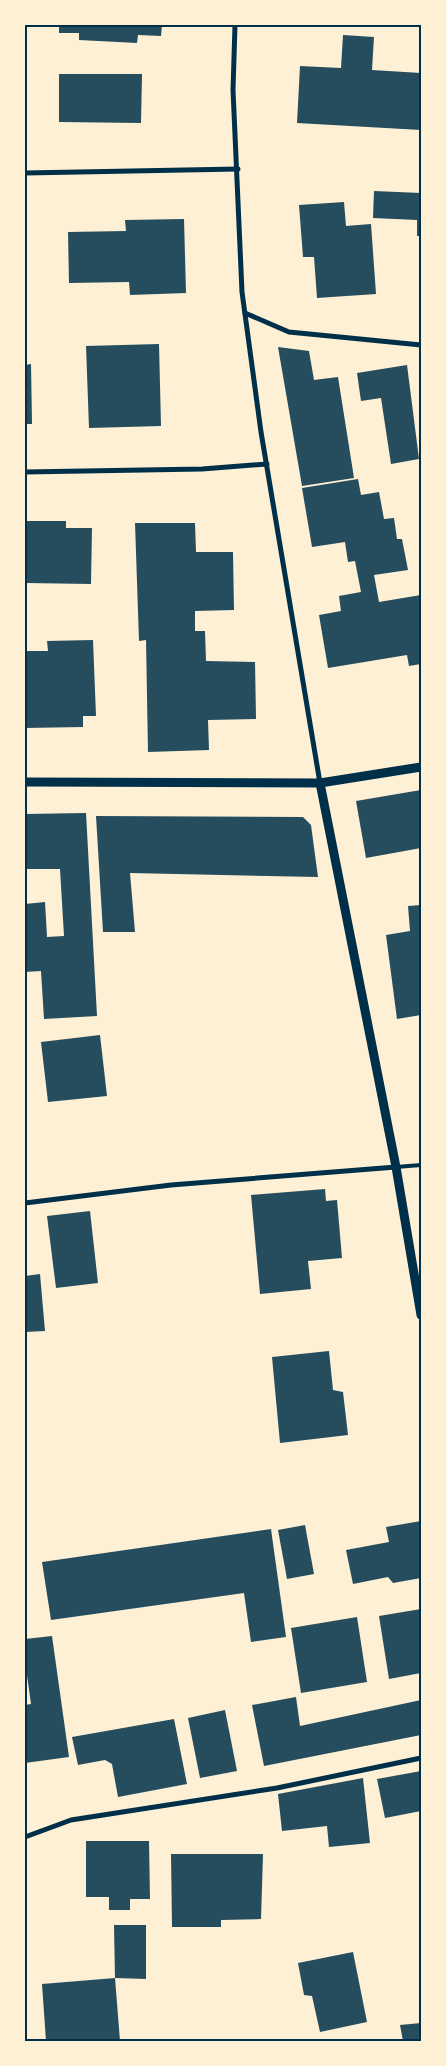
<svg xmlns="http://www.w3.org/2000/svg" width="446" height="2066" viewBox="0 0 446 2066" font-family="'Roboto Condensed',sans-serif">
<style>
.building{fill:#264d5e}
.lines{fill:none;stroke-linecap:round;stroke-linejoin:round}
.service{stroke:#003049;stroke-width:4}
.minor{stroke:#003049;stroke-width:5}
.tertiary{stroke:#003049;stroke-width:9}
.neatline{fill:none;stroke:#003049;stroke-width:2}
</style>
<rect width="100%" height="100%" fill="#fdf0d5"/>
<g class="building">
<polygon points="59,25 162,25 161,36 138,35 137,43 79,40 79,33 59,33"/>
<polygon points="343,35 374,37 372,70 421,73 421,130 297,123 300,66 341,68"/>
<polygon points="59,74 142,74 141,123 59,122"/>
<polygon points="374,191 421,193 421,236 417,236 417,220 373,218"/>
<polygon points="344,202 346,226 371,224 376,294 317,298 314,257 303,257 299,205"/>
<polygon points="184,219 186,293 130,295 129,282 69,283 68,232 126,231 125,220"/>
<polygon points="159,344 161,426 89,428 86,346"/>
<polygon points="278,347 309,351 314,380 338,377 354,478 302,486"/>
<polygon points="31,364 32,424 25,424 25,365"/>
<polygon points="407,365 419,459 391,464 381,398 361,401 357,373"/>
<polygon points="358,479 361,495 379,492 384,519 394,518 397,539 402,539 408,570 374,575 379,602 421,595 421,664 409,666 407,655 328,668 319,615 341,611 339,596 361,592 355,561 348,562 345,542 312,547 302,488"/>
<polygon points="25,521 66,521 66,528 92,528 91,584 25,583"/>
<polygon points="135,523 195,523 196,552 233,552 234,610 195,611 195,631 205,631 206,661 255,662 256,719 208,720 209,750 148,752 146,640 139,641"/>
<polygon points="93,640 96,716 83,716 83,727 25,728 25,651 48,651 47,641"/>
<polygon points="421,790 421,848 366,858 356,801"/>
<polygon points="86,813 97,1016 44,1019 41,971 25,972 25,904 45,902 47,937 64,936 60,869 25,869 25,814"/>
<polygon points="96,816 303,817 311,825 318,877 130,873 135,932 103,932"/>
<polygon points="421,905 421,1015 397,1019 386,935 410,931 408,906"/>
<polygon points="100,1035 107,1096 48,1102 41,1042"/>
<polygon points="325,1189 326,1201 337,1200 342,1258 308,1261 311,1289 260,1294 251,1195"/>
<polygon points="90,1211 98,1283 56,1288 47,1216"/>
<polygon points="40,1274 45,1331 25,1332 25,1276"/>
<polygon points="329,1351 333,1390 343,1392 348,1435 280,1443 272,1357"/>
<polygon points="421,1521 421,1578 393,1583 388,1577 353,1584 346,1550 389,1542 386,1527"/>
<polygon points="305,1525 314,1574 287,1579 278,1530"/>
<polygon points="271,1529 286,1637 251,1642 244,1593 51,1620 42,1562"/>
<polygon points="421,1609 421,1673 389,1679 379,1616"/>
<polygon points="357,1617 367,1682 301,1693 291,1628"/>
<polygon points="52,1636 69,1757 25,1763 25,1705 31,1704 25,1661 25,1639"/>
<polygon points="296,1697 300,1726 421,1700 421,1735 264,1766 252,1705"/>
<polygon points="225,1710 237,1771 200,1778 188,1718"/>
<polygon points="174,1719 187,1784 118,1797 112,1764 105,1760 78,1765 72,1737"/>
<polygon points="421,1771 421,1811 385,1818 377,1779"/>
<polygon points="363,1778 370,1843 329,1847 327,1826 282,1831 278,1794"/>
<polygon points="86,1841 149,1841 150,1899 130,1899 130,1910 109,1910 109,1897 86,1897"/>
<polygon points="171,1854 263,1854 261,1919 221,1920 221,1927 172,1927"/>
<polygon points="114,1925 146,1925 146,1979 115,1978"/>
<polygon points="353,1952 367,2022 320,2032 312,1996 304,1995 298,1963"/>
<polygon points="115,1978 120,2041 46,2041 42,1984"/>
<polygon points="421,2023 421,2041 403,2041 400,2025"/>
</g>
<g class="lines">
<polyline class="service" points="396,1167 421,1165"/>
<g class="minor">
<polyline points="235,25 233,90 242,292 261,432 320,783"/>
<polyline points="25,173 238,169"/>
<polyline points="245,313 289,332 421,345"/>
<polyline points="25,472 202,469 267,464"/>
<polyline points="25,1203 171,1185 396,1167"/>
<polyline points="25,1837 71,1820 277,1788 421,1758"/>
</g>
<g class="tertiary">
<polyline points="25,782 320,783 421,767"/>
<polyline points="320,783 396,1167 421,1315"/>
</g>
</g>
<rect width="446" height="2066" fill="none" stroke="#fdf0d5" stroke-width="52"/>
<rect x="26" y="26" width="394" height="2014" class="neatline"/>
</svg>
